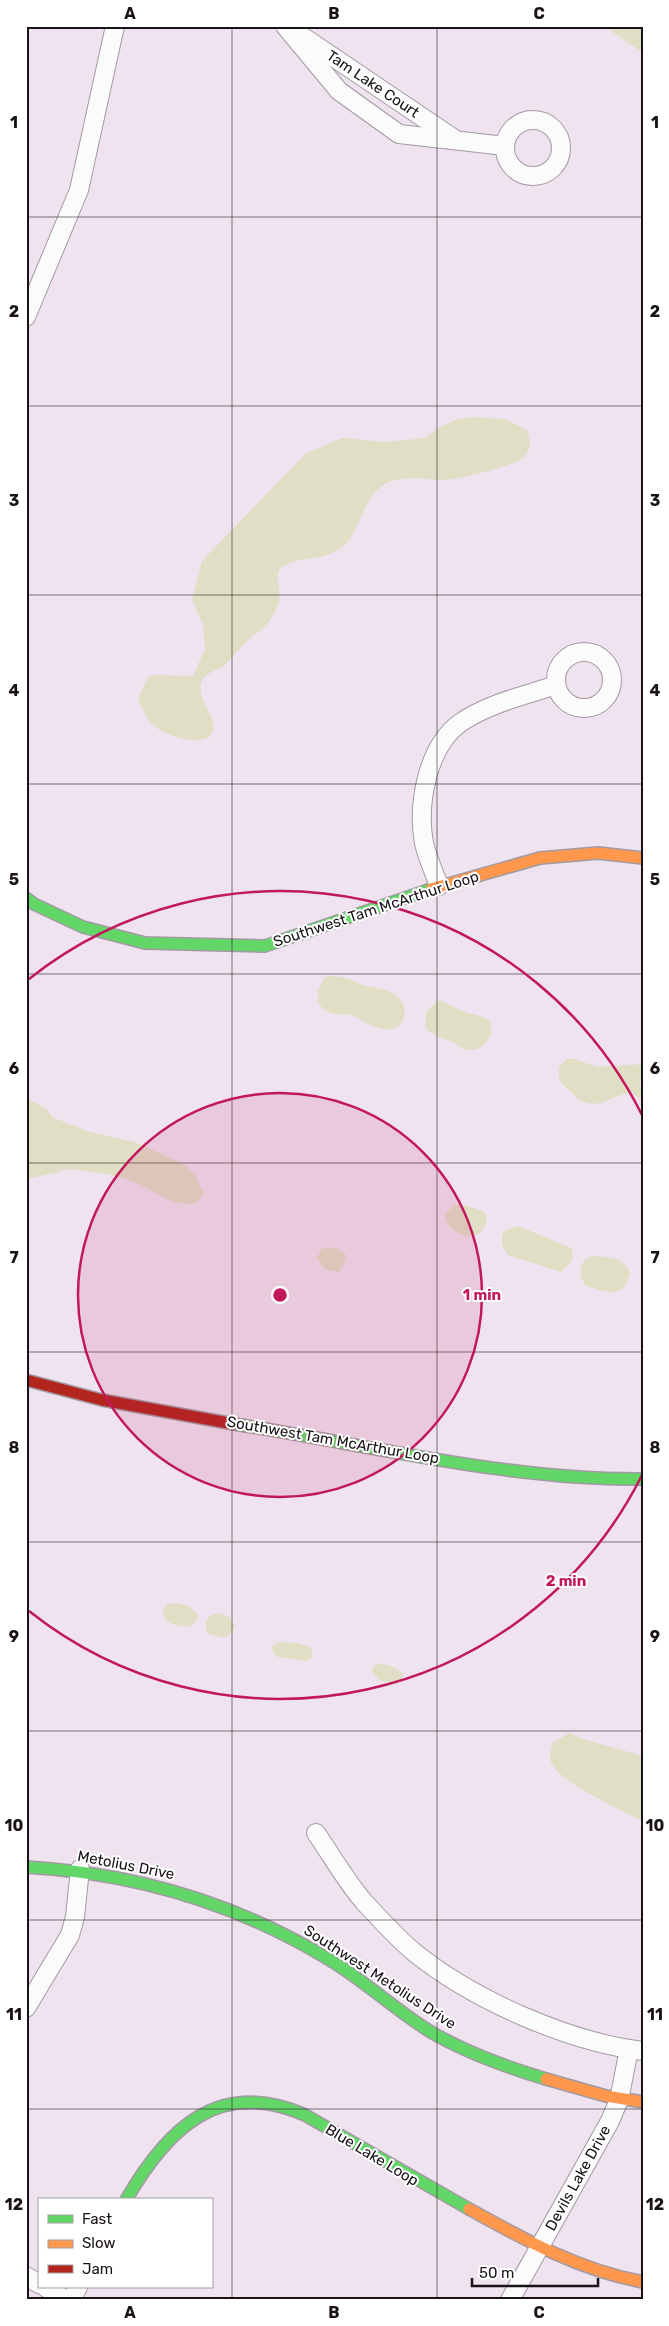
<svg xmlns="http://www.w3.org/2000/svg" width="669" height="2326" viewBox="0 0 669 2326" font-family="Rubik,sans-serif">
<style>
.green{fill:#e1dec6}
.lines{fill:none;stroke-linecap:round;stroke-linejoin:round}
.street-casing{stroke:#a29aa2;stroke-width:20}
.fast-casing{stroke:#a29aa2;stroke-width:14}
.slow-casing{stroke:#a29aa2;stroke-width:14}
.jam-casing{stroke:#a29aa2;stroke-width:14}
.street{stroke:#fcfbfc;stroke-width:18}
.fast{stroke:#63d668;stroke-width:11}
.slow{stroke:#ff974d;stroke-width:11}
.jam{stroke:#b3261e;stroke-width:11}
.grid{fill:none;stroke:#191219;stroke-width:1;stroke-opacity:0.55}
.ring{fill:none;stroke:#c2185b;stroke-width:2.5}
.labels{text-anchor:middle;stroke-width:4;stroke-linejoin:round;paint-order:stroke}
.street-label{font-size:15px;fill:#191219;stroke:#fff}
.centre{fill:#c2185b;stroke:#fff;stroke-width:2.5}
.ring-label{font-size:15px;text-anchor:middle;font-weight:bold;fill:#c2185b;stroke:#fff;stroke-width:4;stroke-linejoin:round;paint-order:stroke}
.neatline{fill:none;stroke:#191219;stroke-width:2}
.grid-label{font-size:16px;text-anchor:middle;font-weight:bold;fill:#191219}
</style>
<rect width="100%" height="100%" fill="#eee3ee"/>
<g class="green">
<polygon points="604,26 643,26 643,53"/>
<path d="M472,417L505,419L527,430C531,439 531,451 523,458C513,466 459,479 446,480C428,480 406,475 389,482C360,494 362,537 338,550C320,561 298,556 280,568C274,583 282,588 279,601C277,610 270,621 264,627C258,633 251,637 246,642C238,650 231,660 222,667C216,671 207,672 203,679C192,698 220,717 212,733C205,748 167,736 157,728C148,721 142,709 138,699L148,677L155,675L193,676L205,649L203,625L192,599L202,561L305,454L342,438L386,442L426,438L436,429L455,420Z"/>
<path d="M330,976C335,977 340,976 345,978C351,979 357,983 363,985C372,988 384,988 392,993C412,1003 408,1033 383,1029C371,1027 362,1019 351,1015C347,1014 341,1015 336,1014C314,1010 314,993 325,977Z"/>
<path d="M437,1001H442C449,1004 457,1009 465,1012C475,1016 482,1014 491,1023C492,1043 482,1051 464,1050C452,1038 435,1039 425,1027L426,1012Z"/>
<path d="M567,1059H574L598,1067L643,1064L640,1086L643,1091V1101L631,1093C611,1095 599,1111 580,1100C576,1098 573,1093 569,1090C561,1084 557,1078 559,1067Z"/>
<path d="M26,1098L47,1109L52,1117L90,1132L135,1142L183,1164L195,1174L203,1192L202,1197L196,1203C174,1209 152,1188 132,1181C110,1173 87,1171 64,1169L59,1172L26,1179Z"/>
<path d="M460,1204L483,1211L487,1215C485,1262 417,1217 460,1204Z"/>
<path d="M518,1226L571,1248C576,1260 569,1264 561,1272L508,1255C502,1247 500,1241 504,1231Z"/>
<polygon points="332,1247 340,1250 346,1255 343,1266 338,1272 325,1269 317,1259 321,1249"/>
<path d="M592,1256C608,1258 624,1255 630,1274L624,1288C611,1296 599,1290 585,1285C579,1274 577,1262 592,1256Z"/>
<path d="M176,1603L189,1606L197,1613L198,1618L191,1626C178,1629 153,1620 167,1604Z"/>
<path d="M219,1613L228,1616L235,1626L233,1631L225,1638L209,1634C202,1624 207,1614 219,1613Z"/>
<polygon points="279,1642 298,1643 312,1648 312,1657 307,1661 278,1657 274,1655 272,1647"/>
<polygon points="379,1663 391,1666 403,1673 403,1677 396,1685 379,1680 372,1671 373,1666"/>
<path d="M570,1733L583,1739L643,1756V1821C623,1811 557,1781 551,1762C549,1755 551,1749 553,1742Z"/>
</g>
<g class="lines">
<defs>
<g id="street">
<polyline points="285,26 339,91 399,134 505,146"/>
<polyline points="299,34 456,140"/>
<circle cx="533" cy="148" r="28"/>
<polyline points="26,317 79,190 115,26"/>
<circle cx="584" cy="680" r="28"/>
<path d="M439,886C434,872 427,857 424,843C417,805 427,747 460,723C489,703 524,696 556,685"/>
<path d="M316,1833C332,1856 346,1881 364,1902C380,1919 397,1938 415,1953C474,2000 568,2042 643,2051"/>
<polyline points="26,2008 70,1935 75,1917 80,1869"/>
<polyline points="26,2276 39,2284"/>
<polyline points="45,2287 66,2300"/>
<polyline points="71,2300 78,2287"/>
<polyline points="510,2300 610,2121 619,2100 629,2049"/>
</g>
<g id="fast">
<polyline points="26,898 34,904 83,927 145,943 265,946 431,889"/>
<path d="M234,1424C370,1445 505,1480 643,1479"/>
<path d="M26,1867C135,1873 236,1903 330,1960C365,1981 395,2010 431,2032C467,2053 506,2067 546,2079"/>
<path d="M126,2200C167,2129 219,2077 305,2115L469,2209"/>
</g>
<g id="slow">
<polyline points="431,889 540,858 598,853 643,858"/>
<polyline points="546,2079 606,2096 643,2102"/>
<path d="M469,2209C525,2240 579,2270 643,2282"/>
</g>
<polyline id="jam" points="26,1380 102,1400 234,1424"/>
</defs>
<use href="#street" class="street-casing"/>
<use href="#fast" class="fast-casing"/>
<use href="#slow" class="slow-casing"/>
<use href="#jam" class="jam-casing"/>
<use href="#street" class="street"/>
<use href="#fast" class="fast"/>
<use href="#slow" class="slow"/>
<use href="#jam" class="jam"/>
</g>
<path class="grid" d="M232,26V2300M437,26V2300M26,217H643M26,406H643M26,595H643M26,784H643M26,974H643M26,1163H643M26,1352H643M26,1542H643M26,1731H643M26,1920H643M26,2109H643"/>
<circle cx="280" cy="1295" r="202" fill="#c2185b" fill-opacity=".12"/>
<g class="ring">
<circle cx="280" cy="1295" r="202"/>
<path d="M642 1475A404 404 0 0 1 29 1611M29 979A404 404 0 0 1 642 1115"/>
</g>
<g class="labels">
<g class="street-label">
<text transform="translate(373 84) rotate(34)" y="5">Tam Lake Court</text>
<text transform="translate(376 909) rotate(-18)" y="5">Southwest Tam McArthur Loop</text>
<text transform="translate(333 1440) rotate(10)" y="5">Southwest Tam McArthur Loop</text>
<text transform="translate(126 1865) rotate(11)" y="5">Metolius Drive</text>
<text transform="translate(380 1977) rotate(33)" y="5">Southwest Metolius Drive</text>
<text transform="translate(372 2155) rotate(31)" y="5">Blue Lake Loop</text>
<text transform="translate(578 2178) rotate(-61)" y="5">Devils Lake Drive</text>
</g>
</g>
<circle cx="280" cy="1295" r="8" class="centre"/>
<g class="ring-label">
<text x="482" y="1300">1 min</text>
<text x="566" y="1586">2 min</text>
</g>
<rect width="669" height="2326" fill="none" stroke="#ffffff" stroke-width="55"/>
<rect x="38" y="2198" width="175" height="90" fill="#ffffff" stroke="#a3a0a3"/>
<rect x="48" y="2215" width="25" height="8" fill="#63d668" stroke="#a3a0a3"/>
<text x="82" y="2224" font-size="15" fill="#191219">Fast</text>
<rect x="48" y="2240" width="25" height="8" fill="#ff974d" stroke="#a3a0a3"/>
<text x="82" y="2248" font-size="15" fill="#191219">Slow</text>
<rect x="48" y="2265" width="25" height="8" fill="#b3261e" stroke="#a3a0a3"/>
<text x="82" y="2274" font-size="15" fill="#191219">Jam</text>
<path d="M472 2278v8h126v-8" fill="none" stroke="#191219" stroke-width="2.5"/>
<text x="479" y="2278" font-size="15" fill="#191219" stroke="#ffffff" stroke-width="4" paint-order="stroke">50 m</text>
<rect x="28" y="28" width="614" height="2270" class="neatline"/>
<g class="grid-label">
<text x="130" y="19">A</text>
<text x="334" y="19">B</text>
<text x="539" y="19">C</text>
<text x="14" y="128">1</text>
<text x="655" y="128">1</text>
<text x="14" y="317">2</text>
<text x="655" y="317">2</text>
<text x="14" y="506">3</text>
<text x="655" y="506">3</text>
<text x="14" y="696">4</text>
<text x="655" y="696">4</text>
<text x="14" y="885">5</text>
<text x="655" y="885">5</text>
<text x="14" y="1074">6</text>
<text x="655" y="1074">6</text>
<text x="14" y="1263">7</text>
<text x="655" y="1263">7</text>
<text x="14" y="1453">8</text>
<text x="655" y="1453">8</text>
<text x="14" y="1642">9</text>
<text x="655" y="1642">9</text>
<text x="14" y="1831">10</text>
<text x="655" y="1831">10</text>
<text x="14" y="2020">11</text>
<text x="655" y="2020">11</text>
<text x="14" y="2210">12</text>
<text x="655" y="2210">12</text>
<text x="130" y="2318">A</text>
<text x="334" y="2318">B</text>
<text x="539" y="2318">C</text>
</g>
</svg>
